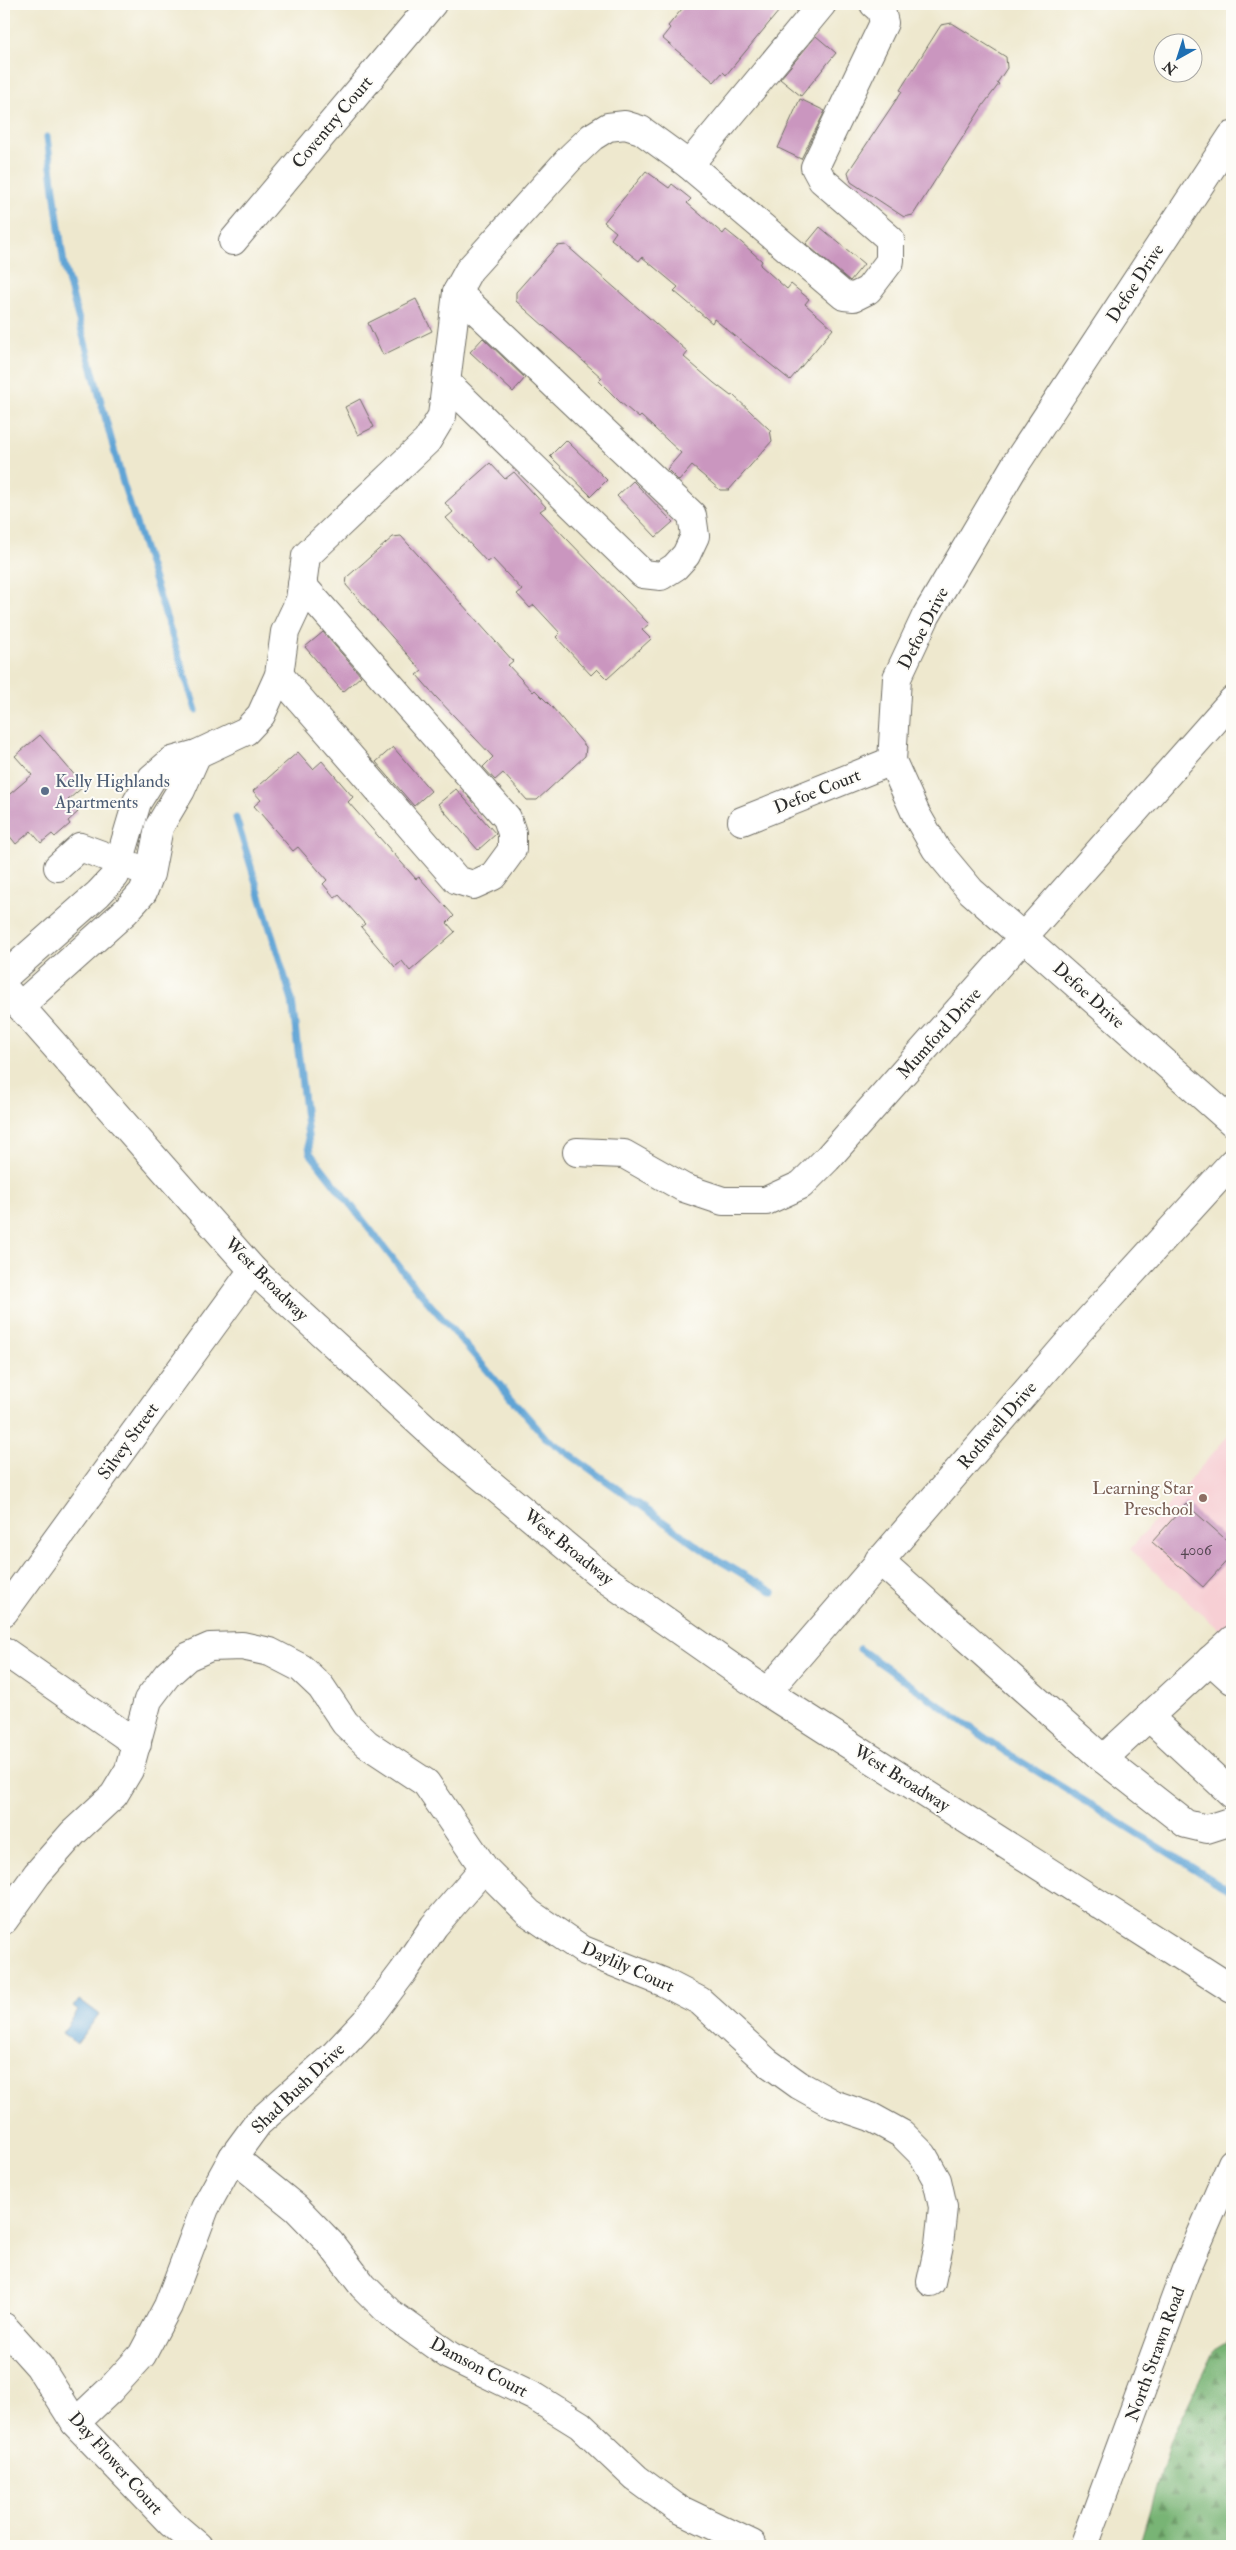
<svg xmlns="http://www.w3.org/2000/svg" width="1236" height="2550" viewBox="0 0 1236 2550" font-family="'IM FELL Double Pica',serif">
<style>
.built{fill:#f7cfd4}
.forest{fill:url(#forest-firs);stroke:#527050}
.water{fill:#60a4d5;stroke:#466880}
.lines{fill:none;stroke-linecap:round;stroke-linejoin:round}
.stream{stroke:#60a4d5;stroke-width:7}
.building{fill:#ca96bf}
.minor-casing{stroke:#6f6d64;stroke-width:30}
.major-casing{stroke:#6f6d64;stroke-width:30}
.minor{stroke:#fff;stroke-width:28}
.major{stroke:#fff;stroke-width:28}
.service-dot{fill:#5c6f8a;stroke:#fdfcf7;stroke-width:2}
.education-dot{fill:#8d6e63;stroke:#fdfcf7;stroke-width:2}
.labels{text-anchor:middle;stroke-width:4;stroke-linejoin:round;paint-order:stroke}
.number-label{font-size:15px;fill:#534650}
.street-label{font-size:18px;fill:#2b2b2b;stroke:#fdfcf7}
.service-label{font-size:18px;fill:#4e5e75;stroke:#fdfcf7;text-anchor:start}
.education-label{font-size:18px;fill:#785e54;stroke:#fdfcf7;text-anchor:end}
</style>
<defs>
<pattern id="forest-firs" width="22" height="20" patternUnits="userSpaceOnUse" patternTransform="scale(1.25)"><rect width="22" height="20" fill="#78b474"/><path d="M5 1l3.5 6h-7zM16 11l3.5 6h-7z" fill="#63935f"/></pattern>
</defs>
<rect width="100%" height="100%" fill="#fdfcf7"/>
<filter id="ink" filterUnits="userSpaceOnUse"><feTurbulence type="fractalNoise" baseFrequency=".02" numOctaves="2"/><feDisplacementMap in="SourceGraphic" scale="10" xChannelSelector="R" yChannelSelector="G"/><feConvolveMatrix kernelMatrix="1 2 1 2 8 2 1 2 1" color-interpolation-filters="sRGB"/></filter>
<filter id="wash" filterUnits="userSpaceOnUse"><feTurbulence type="fractalNoise" baseFrequency=".0096" numOctaves="4" result="noise"/><feDisplacementMap in="SourceGraphic" scale="20" xChannelSelector="R" yChannelSelector="G"/><feGaussianBlur stdDeviation="1.12" result="paint"/><feColorMatrix in="noise" values="0 0 0 0 0 0 0 0 0 0 0 0 0 0 0 0 0 1.4 0 .05"/><feComposite in="paint" operator="in"/></filter>
<g filter="url(#wash)">
<rect width="100%" height="100%" fill="#eee8ce"/>
<polygon class="built" points="1232,1431 1232,1622 1223,1633 1130,1549"/>
<polygon class="forest" points="1232,2339 1232,2546 1139,2546 1169,2444 1214,2350"/>
<polygon class="water" points="79,1999 99,2014 77,2044 62,2033 78,2011 73,2007"/>
<g class="lines">
<g class="stream">
<polyline points="47,137 64,265 123,483 196,710"/>
<polyline points="236,818 292,1000 310,1153 416,1288 545,1437 710,1555 773,1592"/>
<polyline points="860,1649 1004,1751 1232,1892"/>
</g>
</g>
<g id="blocks">
<g class="building">
<polygon points="686,4 770,4 779,11 726,75 723,72 714,82 662,38 670,28 668,26"/>
<polygon points="952,23 1006,57 1007,68 997,83 999,84 984,104 913,215 904,217 851,182 848,172 902,91 900,90 941,25"/>
<polygon points="816,36 836,53 801,96 780,79"/>
<polygon points="800,99 825,111 801,159 778,148"/>
<polygon points="646,171 669,188 672,184 691,199 687,203 723,234 726,230 742,243 762,261 760,265 787,289 791,284 809,299 805,304 833,329 790,380 714,319 712,323 674,291 678,287 642,257 639,261 611,239 616,232 604,222"/>
<polygon points="820,227 864,264 850,281 806,244"/>
<polygon points="566,245 688,352 684,357 714,383 731,396 733,395 770,430 772,441 729,490 720,490 692,466 679,481 667,469 681,453 641,416 639,418 620,402 599,381 602,378 516,301 516,292 557,246"/>
<polygon points="416,299 432,331 383,355 368,323"/>
<polygon points="483,338 525,378 513,392 470,352"/>
<polygon points="360,399 374,427 358,435 345,407"/>
<polygon points="566,440 607,480 591,496 550,456"/>
<polygon points="490,463 505,479 514,472 546,507 540,511 649,624 642,630 651,639 607,679 597,669 591,675 556,637 560,633 534,605 530,608 517,594 522,590 492,558 487,562 446,518 453,512 445,503"/>
<polygon points="633,481 673,522 656,537 617,496"/>
<polygon points="401,536 513,661 508,665 533,692 535,690 552,707 586,747 585,756 537,800 527,800 503,773 495,780 483,767 493,757 436,697 417,675 422,671 346,585 347,577 393,537"/>
<polygon points="323,632 361,676 343,692 305,647"/>
<polygon points="40,735 84,786 68,800 78,812 68,821 70,824 55,837 52,834 41,843 31,831 16,844 4,829 4,799 32,775 15,756"/>
<polygon points="393,747 431,791 414,806 376,762"/>
<polygon points="298,752 313,769 322,761 353,797 348,802 416,879 419,877 454,916 447,923 455,932 410,971 402,961 395,967 361,927 365,924 339,895 335,898 323,884 327,880 298,847 293,851 254,806 261,800 253,791"/>
<polygon points="456,789 496,834 478,850 438,804"/>
<polygon points="1186,1504 1232,1545 1232,1555 1203,1587 1152,1542"/>
</g>
</g>
</g>
<g filter="url(#ink)">
<use href="#blocks" fill-opacity="0" stroke="#6f6d64" stroke-width="1"/>
<g class="lines">
<defs>
<g id="minor">
<polyline points="1232,136 1017,462 926,616 897,678 892,761 916,814 936,849 971,891 1232,1122"/>
<polyline points="689,165 844,296 854,297 868,290 890,261 890,239 822,180 815,167 884,23 881,10 874,4"/>
<polyline points="233,241 432,4"/>
<polyline points="447,383 643,574 661,576 675,567 686,555 695,536 692,515 457,292"/>
<polyline points="279,675 457,880 473,885 493,876 512,850 512,833 507,818 302,585"/>
<polyline points="742,821 892,761"/>
<polyline points="58,867 80,847 137,868"/>
<polyline points="4,977 98,894 115,876 137,802 152,778 172,761 197,754 246,731 261,715 279,675 285,632 300,600 306,556 427,441 442,416 457,292 469,270 572,156 592,137 608,127 625,125 641,130 689,165 822,4"/>
<polyline points="20,1006 126,911 143,892 150,874 159,827 181,790 197,754"/>
<polyline points="577,1152 624,1154 684,1188 723,1201 766,1201 801,1185 827,1159 1232,701"/>
<polyline points="879,1560 1103,1759 1232,1640"/>
<polyline points="4,1612 253,1270"/>
<polyline points="4,1651 137,1744"/>
<polyline points="1210,1660 1232,1680"/>
<polyline points="767,1692 1075,1335 1232,1163"/>
<polyline points="1149,1717 1232,1794"/>
<polyline points="1103,1759 1186,1824 1207,1829 1232,1821"/>
<polyline points="4,1920 37,1874 73,1833 114,1795 129,1770 148,1700 167,1675 187,1657 210,1647 242,1646 270,1652 301,1668 321,1687 345,1723 367,1744 426,1783 484,1868 529,1913 583,1950 663,1982 700,2001 767,2062 799,2085 833,2104 871,2117 902,2134 923,2155 937,2180 943,2207 939,2245 931,2282"/>
<polyline points="233,2157 296,2208 330,2243 363,2286 390,2313 450,2356 535,2397 580,2425 636,2478 677,2508 752,2544"/>
<polyline points="4,2327 39,2366 75,2423 171,2523 198,2546"/>
<polyline points="75,2423 110,2390 142,2355 168,2306 205,2208 233,2157 258,2123 332,2057 366,2021 403,1972 434,1926 484,1868"/>
<polyline points="1084,2546 1185,2272 1232,2163"/>
</g>
<polyline id="major" points="4,988 253,1270 445,1446 603,1577 767,1692 1232,1989"/>
</defs>
<use href="#minor" class="minor-casing"/>
<use href="#major" class="major-casing"/>
<use href="#minor" class="minor"/>
<use href="#major" class="major"/>
</g>
</g>
<circle class="service-dot" cx="45" cy="791" r="5"/>
<circle class="education-dot" cx="1203" cy="1498" r="5"/>
<g class="labels">
<g class="number-label">
<text x="1196" y="1555">4006</text>
</g>
<g class="street-label">
<text transform="translate(332 122) rotate(-50)" y="6">Coventry Court</text>
<text transform="translate(1135 283) rotate(-57)" y="6">Defoe Drive</text>
<text transform="translate(923 628) rotate(-63)" y="6">Defoe Drive</text>
<text transform="translate(817 791) rotate(-22)" y="6">Defoe Court</text>
<text transform="translate(1089 995) rotate(42)" y="6">Defoe Drive</text>
<text transform="translate(939 1033) rotate(-48)" y="6">Mumford Drive</text>
<text transform="translate(267 1279) rotate(45)" y="6">West Broadway</text>
<text transform="translate(997 1425) rotate(-49)" y="6">Rothwell Drive</text>
<text transform="translate(128 1441) rotate(-54)" y="6">Silvey Street</text>
<text transform="translate(569 1547) rotate(39)" y="6">West Broadway</text>
<text transform="translate(902 1778) rotate(32)" y="6">West Broadway</text>
<text transform="translate(628 1967) rotate(24)" y="6">Daylily Court</text>
<text transform="translate(298 2088) rotate(-44)" y="6">Shad Bush Drive</text>
<text transform="translate(1155 2354) rotate(-70)" y="6">North Strawn Road</text>
<text transform="translate(479 2367) rotate(28)" y="6">Damson Court</text>
<text transform="translate(116 2463) rotate(48)" y="6">Day Flower Court</text>
</g>
<g class="service-label">
<text x="55" y="787">Kelly Highlands<tspan x="55" dy="21">Apartments</tspan></text>
</g>
<g class="education-label">
<text x="1193" y="1494">Learning Star<tspan x="1193" dy="21">Preschool</tspan></text>
</g>
</g>
<rect width="1236" height="2550" fill="none" stroke="#fdfcf7" stroke-width="20"/>
<g transform="translate(1178 58) rotate(219)"><circle r="24" fill="#fdfcf7" stroke="#a9a8a5"/>
<path d="M0-4L9 19L0 12L-9 19Z" fill="#1f6fb2"/>
<text y="-8" font-size="14" font-weight="bold" text-anchor="middle" fill="#2b2b2b">N</text>
</g>
</svg>
